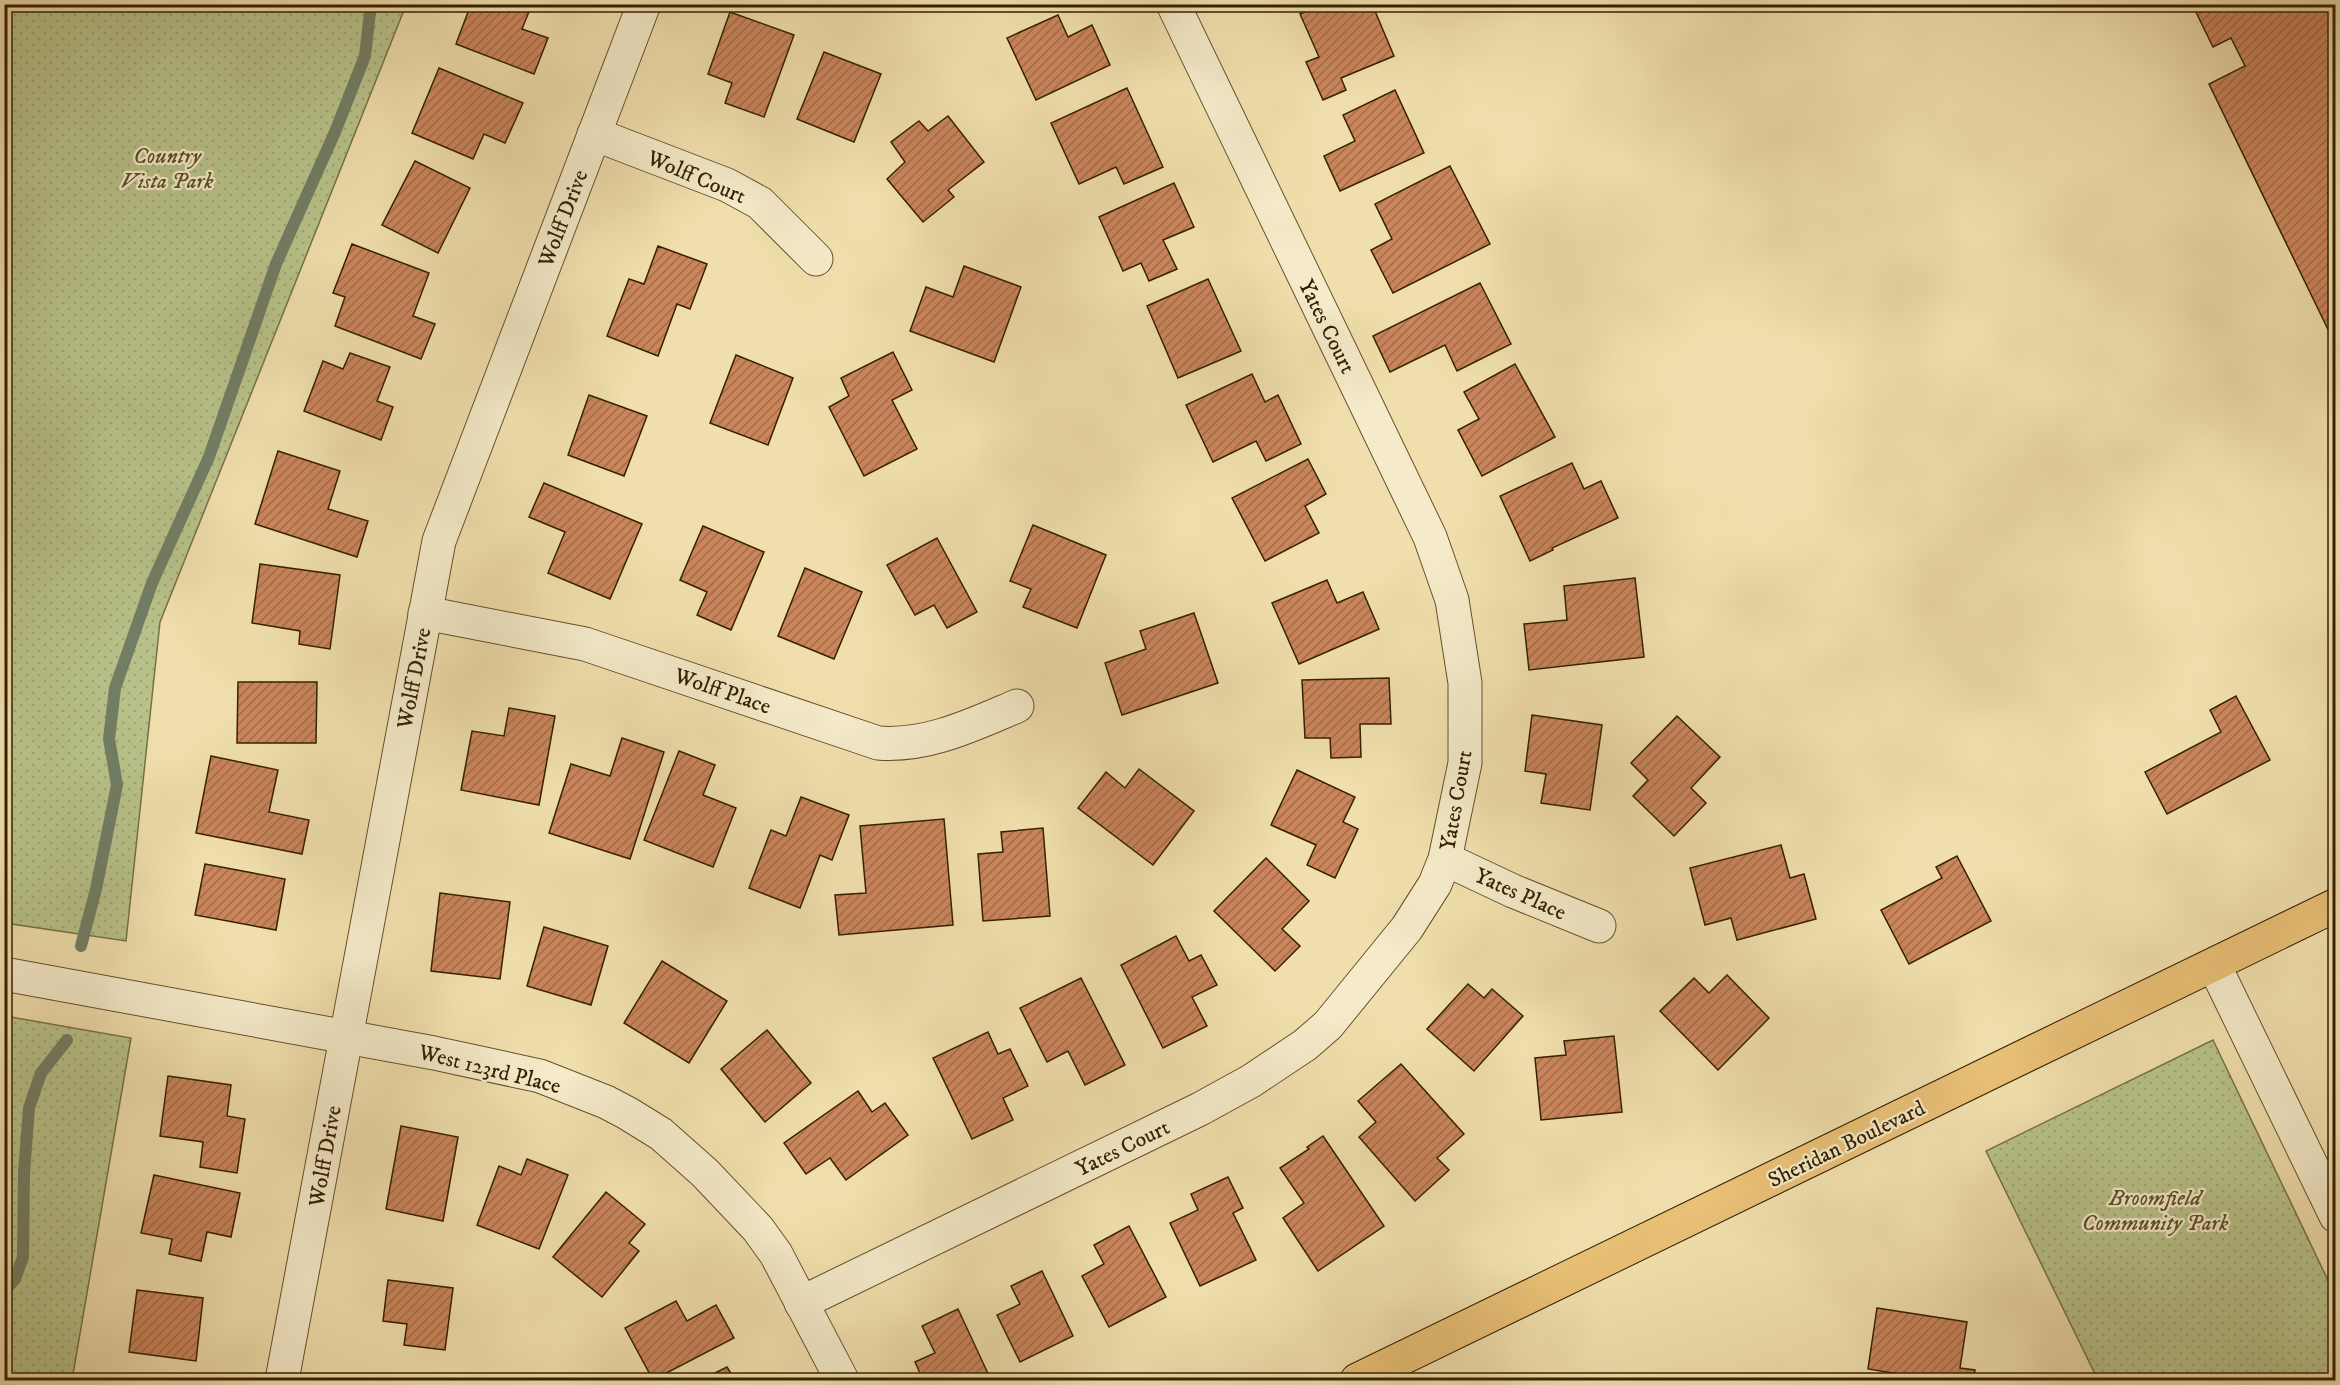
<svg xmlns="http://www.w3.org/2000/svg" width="2340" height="1385" viewBox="0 0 2340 1385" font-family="'IM FELL DW Pica',serif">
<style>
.park{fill:url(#park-dots);stroke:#767146;stroke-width:1.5}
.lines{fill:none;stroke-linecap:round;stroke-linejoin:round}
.stream{stroke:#727e65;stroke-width:12}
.building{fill:url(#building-hatch);stroke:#352001;stroke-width:1.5}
.minor-casing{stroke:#64502c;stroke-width:35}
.major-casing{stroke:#352001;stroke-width:35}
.minor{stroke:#f5eac9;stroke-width:33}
.major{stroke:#e8c076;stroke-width:33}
.labels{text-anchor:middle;stroke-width:4.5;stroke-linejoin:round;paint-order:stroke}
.park-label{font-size:22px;font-style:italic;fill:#5c512a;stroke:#f5eac9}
.street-label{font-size:22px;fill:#352001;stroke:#f5eac9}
</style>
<defs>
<pattern id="park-dots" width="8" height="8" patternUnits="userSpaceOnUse" patternTransform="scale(1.5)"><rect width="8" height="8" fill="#b8c28a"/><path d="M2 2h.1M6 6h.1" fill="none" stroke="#9fa675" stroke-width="1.8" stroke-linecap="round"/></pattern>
<pattern id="building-hatch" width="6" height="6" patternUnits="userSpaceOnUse" patternTransform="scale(1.5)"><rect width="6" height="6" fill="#ca855b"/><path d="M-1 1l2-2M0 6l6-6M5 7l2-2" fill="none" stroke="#a56c49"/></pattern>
</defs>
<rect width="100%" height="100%" fill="#f0dfac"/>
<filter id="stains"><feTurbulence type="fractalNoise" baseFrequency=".00333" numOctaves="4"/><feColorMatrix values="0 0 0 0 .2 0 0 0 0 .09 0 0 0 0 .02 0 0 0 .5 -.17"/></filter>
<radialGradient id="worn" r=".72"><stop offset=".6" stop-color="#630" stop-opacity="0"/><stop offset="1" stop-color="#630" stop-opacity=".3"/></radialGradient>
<g class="park">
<polygon points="4,5 406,5 160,622 126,941 5,923"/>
<polygon points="5,1016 131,1038 72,1380 5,1380"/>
<polygon points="2213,1040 2335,1295 2335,1380 2098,1380 1986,1151"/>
</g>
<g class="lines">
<g class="stream">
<polyline points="81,946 96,889 117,785 109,739 115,688 152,583 209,457 276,264 335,132 365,56 371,4"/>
<polyline points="4,1291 15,1279 23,1257 24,1173 29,1108 41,1073 67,1040"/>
</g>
</g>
<g class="building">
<polygon points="471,4 532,4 522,29 548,38 534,74 456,44"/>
<polygon points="1323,4 1372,4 1394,56 1341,78 1346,90 1323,100 1306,62 1319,57 1300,14"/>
<polygon points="2192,4 2336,4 2336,346 2209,84 2245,66 2231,38 2213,47"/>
<polygon points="730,12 794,35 764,117 725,103 732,83 708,74"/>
<polygon points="1058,15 1068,37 1092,25 1110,65 1036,100 1007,38"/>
<polygon points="824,52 881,74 854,142 797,119"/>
<polygon points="439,68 523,103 505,143 484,134 473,159 412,133"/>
<polygon points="1127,88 1163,167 1124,184 1116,167 1079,184 1051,123"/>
<polygon points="1395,90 1424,153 1340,191 1324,156 1355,141 1343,115"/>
<polygon points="948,116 984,162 948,190 954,197 923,222 887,179 905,162 891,142 919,121 928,131"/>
<polygon points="415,161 470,188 438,253 382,225"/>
<polygon points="1450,166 1490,244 1393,293 1371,250 1392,239 1375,204"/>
<polygon points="1174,183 1194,227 1163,240 1177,269 1149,281 1141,263 1123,271 1099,217"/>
<polygon points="352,244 429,273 413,316 435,324 421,359 335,326 345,297 333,293"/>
<polygon points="658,246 707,264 690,309 677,304 658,356 607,336 629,279 644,284"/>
<polygon points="964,266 1021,287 994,362 910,331 926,287 953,297"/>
<polygon points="1208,279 1241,351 1178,378 1147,306"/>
<polygon points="1480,283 1511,344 1457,371 1445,345 1390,372 1373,336"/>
<polygon points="893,352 912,390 892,400 917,449 864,476 829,407 849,396 841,378"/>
<polygon points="350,353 390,367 377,401 393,407 381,440 304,411 323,361 343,369"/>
<polygon points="736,355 793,378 768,445 710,423"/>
<polygon points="1515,364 1555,437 1482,476 1458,430 1479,419 1464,392"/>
<polygon points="1252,374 1265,402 1278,395 1301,444 1266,461 1256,441 1213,462 1186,405"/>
<polygon points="589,395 647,416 624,476 568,455"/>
<polygon points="278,451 340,471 328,509 368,521 357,557 255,524"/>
<polygon points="1308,459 1326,494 1305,506 1319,533 1265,561 1232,498"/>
<polygon points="1572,463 1584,489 1601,481 1618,518 1552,548 1553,550 1530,561 1500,496"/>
<polygon points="544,483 642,524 610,599 548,573 565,532 529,517"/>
<polygon points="1033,525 1106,555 1077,628 1023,607 1031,589 1010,581"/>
<polygon points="703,526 764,552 731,630 697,615 707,592 680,580"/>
<polygon points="937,538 977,612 947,628 934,605 915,615 887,565"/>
<polygon points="260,564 340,575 330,649 299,644 300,631 252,623"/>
<polygon points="805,568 862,592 834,659 778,636"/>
<polygon points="1635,578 1644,657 1529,670 1524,624 1567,620 1564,586"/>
<polygon points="1327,580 1337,603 1363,592 1379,629 1299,664 1272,603"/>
<polygon points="1194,613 1218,683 1122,715 1105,663 1146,649 1140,631"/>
<polygon points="1389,678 1391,724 1360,724 1361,757 1331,758 1330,738 1305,738 1302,680"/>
<polygon points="238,682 317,682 316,743 237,743"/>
<polygon points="2236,696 2270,760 2167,814 2145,772 2221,732 2210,710"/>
<polygon points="509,708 555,716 539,805 461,790 472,731 504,736"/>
<polygon points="1532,715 1602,725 1590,810 1541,803 1546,774 1525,771"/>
<polygon points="1677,716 1720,757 1691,788 1706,803 1674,836 1633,796 1648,780 1631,763"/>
<polygon points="622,738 664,752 630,859 549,833 571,764 610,776"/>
<polygon points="679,751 715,765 703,795 736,808 713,867 644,840"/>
<polygon points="211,756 278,770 269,812 309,820 302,854 196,833"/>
<polygon points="1139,769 1194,811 1153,865 1078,808 1106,772 1125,788"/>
<polygon points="1297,770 1355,797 1343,822 1358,829 1335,878 1307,865 1316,845 1271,825"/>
<polygon points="801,797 849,815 832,860 820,855 800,908 749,888 771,830 786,836"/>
<polygon points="944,819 953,925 839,935 835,895 866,893 860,826"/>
<polygon points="1043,828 1050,916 983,921 978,854 1003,852 1001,832"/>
<polygon points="1781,845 1790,878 1804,874 1816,919 1737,940 1731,918 1705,925 1690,868"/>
<polygon points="1957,856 1991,921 1909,964 1881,910 1942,878 1936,867"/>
<polygon points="1266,858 1309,901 1282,929 1300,946 1275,971 1214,911"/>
<polygon points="205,864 285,879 276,930 195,915"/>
<polygon points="440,893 510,902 500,979 431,971"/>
<polygon points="544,927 608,946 591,1005 527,986"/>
<polygon points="1176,936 1189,961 1201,955 1217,985 1192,997 1207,1026 1163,1048 1121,965"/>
<polygon points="662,961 727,1001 689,1063 624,1023"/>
<polygon points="1727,975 1769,1018 1718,1070 1660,1011 1694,978 1709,993"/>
<polygon points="1081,978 1125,1065 1085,1085 1068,1051 1047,1062 1020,1008"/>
<polygon points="1468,984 1484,998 1492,989 1523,1016 1474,1071 1427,1029"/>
<polygon points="767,1030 811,1083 765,1122 721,1069"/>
<polygon points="988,1032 998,1054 1010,1049 1028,1086 1003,1098 1013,1120 972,1139 933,1058"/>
<polygon points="1614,1036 1622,1112 1541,1120 1535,1058 1566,1055 1564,1041"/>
<polygon points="1401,1064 1464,1134 1437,1158 1449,1170 1415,1201 1359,1137 1376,1122 1358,1101"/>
<polygon points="168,1076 231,1085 227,1116 245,1119 237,1173 200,1167 203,1142 160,1136"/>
<polygon points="858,1091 872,1112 885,1103 908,1135 846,1180 830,1158 806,1174 784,1143"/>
<polygon points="401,1126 458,1137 443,1221 386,1209"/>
<polygon points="1323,1136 1384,1226 1318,1271 1283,1218 1304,1203 1280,1168 1309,1149 1307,1147"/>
<polygon points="527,1159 568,1175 539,1249 477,1225 499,1166 521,1175"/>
<polygon points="154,1175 240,1193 231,1237 207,1232 201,1261 169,1254 172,1239 141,1233"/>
<polygon points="1228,1177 1243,1208 1233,1213 1256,1260 1200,1286 1170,1223 1198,1210 1191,1194"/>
<polygon points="606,1192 645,1224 629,1243 639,1251 602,1297 553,1257"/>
<polygon points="1129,1226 1166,1297 1109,1327 1082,1276 1104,1264 1094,1245"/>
<polygon points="1042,1271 1073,1336 1020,1362 997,1315 1020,1304 1011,1286"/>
<polygon points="388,1280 453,1288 445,1350 404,1345 407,1324 383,1321"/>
<polygon points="137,1290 203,1298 196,1361 129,1352"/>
<polygon points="676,1301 687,1321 716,1305 734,1338 653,1380 625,1328"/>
<polygon points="1877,1308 1967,1322 1960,1368 1975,1370 1973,1380 1929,1380 1929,1379 1868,1369"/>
<polygon points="958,1309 991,1380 923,1380 915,1362 935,1353 922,1326"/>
<polygon points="727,1367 735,1380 701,1380"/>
</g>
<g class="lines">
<defs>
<g id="minor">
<polyline points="594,134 727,185 760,203 816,259"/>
<path d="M425,613L585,644L878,743C927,747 972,725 1017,706"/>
<polyline points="1445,859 1513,891 1599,926"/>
<polyline points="2214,965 2336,1216"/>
<polyline points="4,974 434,1053 540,1076 606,1102 627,1113 661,1134 705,1173 758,1229 776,1254 842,1380"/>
<polyline points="801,1303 1200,1109 1251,1081 1305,1045 1328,1025 1407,928 1435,884 1445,859 1465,763 1465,683 1452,600 1430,537 1173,4"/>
<polyline points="282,1380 439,541 644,4"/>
</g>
<polyline id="major" points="1357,1380 2336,905"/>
</defs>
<use href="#minor" class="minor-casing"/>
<use href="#major" class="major-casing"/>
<use href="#minor" class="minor"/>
<use href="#major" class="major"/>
</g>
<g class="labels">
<g class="park-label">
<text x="167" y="163">Country<tspan x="167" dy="25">Vista Park</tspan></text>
<text x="2155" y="1205">Broomfield<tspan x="2155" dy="25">Community Park</tspan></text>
</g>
<g class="street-label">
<text transform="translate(697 176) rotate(23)" y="8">Wolff Court</text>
<text transform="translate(562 218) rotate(-69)" y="8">Wolff Drive</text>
<text transform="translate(1328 326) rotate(64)" y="8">Yates Court</text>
<text transform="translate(413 678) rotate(-79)" y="8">Wolff Drive</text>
<text transform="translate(723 690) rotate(19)" y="8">Wolff Place</text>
<text transform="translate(1455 800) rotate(-80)" y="8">Yates Court</text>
<text transform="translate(1521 893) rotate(24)" y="8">Yates Place</text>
<text transform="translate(490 1068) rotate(14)" y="8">West 123rd Place</text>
<text transform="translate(1846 1143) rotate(-26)" y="8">Sheridan Boulevard</text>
<text transform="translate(1122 1147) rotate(-26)" y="8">Yates Court</text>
<text transform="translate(324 1156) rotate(-80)" y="8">Wolff Drive</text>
</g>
</g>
<rect width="2340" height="1385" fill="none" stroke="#f0dfac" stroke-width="24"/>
<rect x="6" y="6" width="2328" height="1373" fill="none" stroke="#352001" stroke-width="3"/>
<rect x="12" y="12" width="2316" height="1361" fill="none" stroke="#352001" stroke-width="1.5"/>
<rect width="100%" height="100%" filter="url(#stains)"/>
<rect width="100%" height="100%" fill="url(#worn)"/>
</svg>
